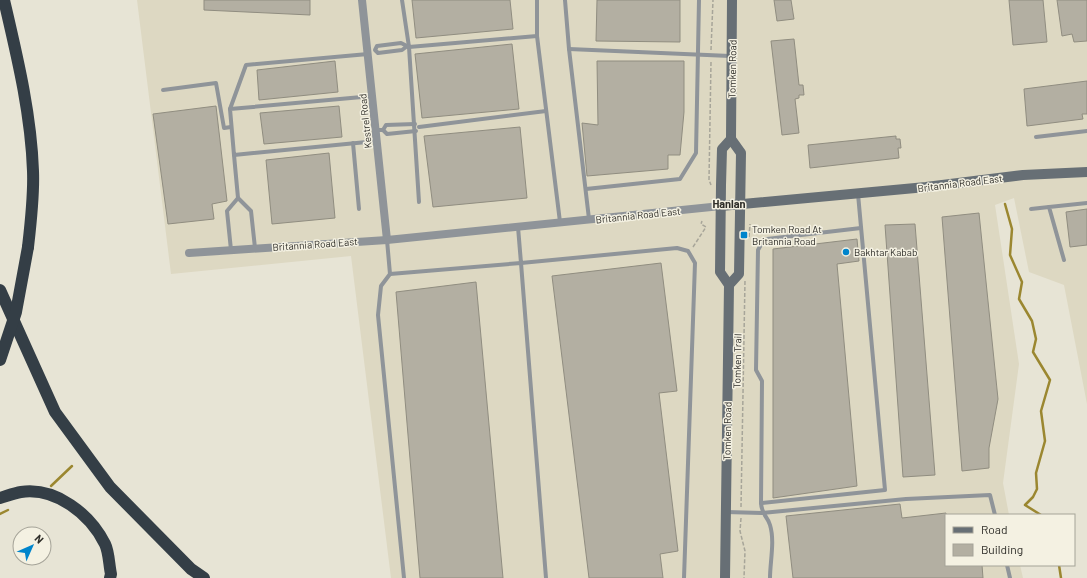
<svg xmlns="http://www.w3.org/2000/svg" width="1087" height="578" viewBox="0 0 1087 578" font-family="Barlow,sans-serif">
<style>
.built{fill:#ddd8c2}
.lines{fill:none;stroke-linecap:round;stroke-linejoin:round}
.stream{stroke:#9b8730;stroke-width:2.5}
.building{fill:#b3afa2;stroke:#908d80}
.path{stroke:#a7a599;stroke-width:1.5;stroke-dasharray:4 2;stroke-linecap:butt}
.lane{stroke:#8f9499;stroke-width:4}
.street{stroke:#8f9499;stroke-width:8}
.secondary{stroke:#676f75;stroke-width:10}
.highway{stroke:#343e46;stroke-width:12}
.highway-bridge{stroke:#343e46;stroke-width:12}
.poi-dot{fill:#0085cc;stroke:#f4f1e2;stroke-width:1.5}
.labels{text-anchor:middle;stroke-width:3;stroke-linejoin:round;paint-order:stroke}
.street-label{font-size:10px;fill:#2e2d28;stroke:#f4f1e2}
.poi-label{font-size:10px;fill:#2e2d28;stroke:#f4f1e2;text-anchor:start}
.neighbourhood-label{font-size:11px;font-weight:bold;fill:#2e2d28;stroke:#f4f1e2}
</style>
<rect width="100%" height="100%" fill="#e7e4d5"/>
<polygon class="built" points="137,0 1087,0 1087,404 1064,285 1029,272 1014,198 995,205 1019,364 1003,483 1009,515 946,515 946,565 1020,565 1023,578 391,578 351,256 171,274"/>
<g class="lines">
<g class="stream">
<polyline points="1005,204 1012,229 1010,255 1022,282 1019,299 1032,321 1036,339 1033,352 1050,380 1041,411 1045,441 1036,473 1037,489 1033,497 1025,505 1041,515"/>
<polyline points="51,486 72,466"/>
<polyline points="0,514 8,510"/>
<polyline points="1059,565 1061,578"/>
</g>
</g>
<g class="building">
<polygon points="204,0 310,0 310,15 204,10"/>
<polygon points="412,0 510,0 513,29 416,38"/>
<polygon points="597,0 680,0 680,42 596,41"/>
<polygon points="774,0 791,0 794,19 777,21"/>
<polygon points="1009,0 1043,0 1047,42 1013,45"/>
<polygon points="1057,0 1087,0 1087,41 1074,42 1072,34 1062,36"/>
<polygon points="794,39 799,85 803,85 804,95 799,95 799,98 795,99 799,133 782,135 771,41"/>
<polygon points="512,44 519,109 422,118 415,54"/>
<polygon points="335,61 338,92 259,100 257,70"/>
<polygon points="597,61 684,61 684,112 680,155 668,155 668,169 587,176 582,123 598,125"/>
<polygon points="1087,81 1087,114 1082,114 1083,119 1027,126 1024,89"/>
<polygon points="216,106 227,201 212,204 214,219 168,224 153,114"/>
<polygon points="339,106 342,137 264,144 260,113"/>
<polygon points="520,127 527,198 433,207 424,136"/>
<polygon points="896,136 896,139 900,139 901,148 898,148 899,158 810,168 808,145"/>
<polygon points="329,153 335,218 272,224 266,160"/>
<polygon points="1087,209 1087,245 1070,247 1066,212"/>
<polygon points="979,213 998,399 989,448 989,468 962,471 942,217"/>
<polygon points="915,224 935,475 903,477 885,225"/>
<polygon points="857,239 859,261 837,264 857,486 773,498 773,249"/>
<polygon points="661,263 677,391 659,393 678,551 660,554 663,578 589,578 552,276"/>
<polygon points="476,282 503,578 420,578 396,292"/>
<polygon points="900,504 902,518 946,513 946,565 982,565 983,578 793,578 786,516"/>
</g>
<g class="lines">
<g class="path">
<polyline points="711,50 713,0"/>
<polyline points="711,62 709,180 711,185"/>
<polyline points="749,237 750,224"/>
<polyline points="693,247 706,227 701,224 702,221"/>
<polyline points="741,507 745,280"/>
<polyline points="741,518 740,531 745,551 744,578"/>
</g>
<g class="lane">
<polyline points="402,0 409,47 537,36"/>
<polyline points="537,0 537,36 560,222"/>
<polyline points="565,0 569,49 589,219"/>
<polyline points="406,47 402,50 378,53 375,50 377,46 401,43 409,47 419,202"/>
<polyline points="569,49 730,56"/>
<polyline points="163,90 216,83 224,128 231,127"/>
<polyline points="373,96 230,109 234,155 377,141"/>
<polyline points="230,109 246,65 368,54"/>
<polyline points="419,127 546,111"/>
<polyline points="377,130 383,130 387,134 416,131"/>
<polyline points="383,130 386,125 415,124"/>
<polyline points="1036,137 1087,131"/>
<polyline points="353,143 359,209"/>
<polyline points="234,155 238,198"/>
<polyline points="586,189 680,179 696,153 699,0"/>
<polyline points="1031,209 1049,207"/>
<polyline points="518,227 521,263 677,248 688,251 695,263 684,578"/>
<polyline points="387,240 390,274 381,286 378,315 404,578"/>
<polyline points="231,250 227,211 238,198 251,211 255,248"/>
<polyline points="1064,260 1049,207 1087,203"/>
<polyline points="390,274 521,263 546,578"/>
<polyline points="761,503 885,490 858,194"/>
<polyline points="726,512 762,513 906,499 990,495 995,515"/>
<polyline points="1007,565 1010,578"/>
<path d="M770,578C770,562 775,541 770,525C767,515 762,516 761,503L762,381L756,370L758,250L762,243L767,239L861,228"/>
</g>
<g class="street">
<polyline points="362,0 387,240"/>
<polyline points="189,253 387,240 721,206"/>
</g>
<g class="secondary">
<polyline points="721,206 926,187 1023,175 1087,172"/>
<polyline points="729,285 739,274 741,153 731,139 732,0"/>
<polyline points="725,578 729,285 720,272 721,185 722,149 731,139"/>
</g>
<g class="highway">
<path d="M4,0C17,56 31,113 33,171C34,196 31,221 28,247"/>
<polyline points="0,290 55,412 110,487 191,569 204,578"/>
<path d="M0,498C7,496 14,493 21,492C56,487 90,514 105,544C109,552 109,565 111,574L110,578"/>
</g>
<polyline class="highway-bridge" points="0,360 16,312 28,247"/>
</g>
<g class="poi-dot">
<rect x="740" y="231" width="8" height="8" rx="2"/>
<circle cx="846" cy="252" r="4"/>
</g>
<g class="labels">
<g class="street-label">
<text transform="translate(732 69) rotate(-89)" y="4">Tomken Road</text>
<text transform="translate(365 121) rotate(-96)" y="4">Kestrel Road</text>
<text transform="translate(960 183) rotate(-7)" y="4">Britannia Road East</text>
<text transform="translate(638 215) rotate(-6)" y="4">Britannia Road East</text>
<text transform="translate(315 244) rotate(-4)" y="4">Britannia Road East</text>
<text transform="translate(737 361) rotate(-89)" y="4">Tomken Trail</text>
<text transform="translate(727 431) rotate(-89)" y="4">Tomken Road</text>
</g>
<g class="poi-label">
<text x="752" y="233">Tomken Road At<tspan x="752" dy="12">Britannia Road</tspan></text>
<text x="854" y="256">Bakhtar Kabab</text>
</g>
<g class="neighbourhood-label">
<text x="729" y="208">Hanlan</text>
</g>
</g>
<rect x="945" y="514" width="130" height="52" fill="#f4f1e2" stroke="#a5a398"/>
<rect x="953" y="527" width="20" height="6" fill="#676f75" stroke="#a5a398"/>
<text x="981" y="534" font-size="12" fill="#2e2d28">Road</text>
<rect x="953" y="544" width="20" height="12" fill="#b3afa2" stroke="#a5a398"/>
<text x="981" y="554" font-size="12" fill="#2e2d28">Building</text>
<g transform="translate(32 546) rotate(45)"><circle r="19" fill="#f4f1e2" stroke="#a5a398"/>
<path d="M0-3L7 15L0 10L-7 15Z" fill="#0085cc"/>
<text y="-6" font-size="11" font-weight="bold" text-anchor="middle" fill="#2e2d28">N</text>
</g>
</svg>
